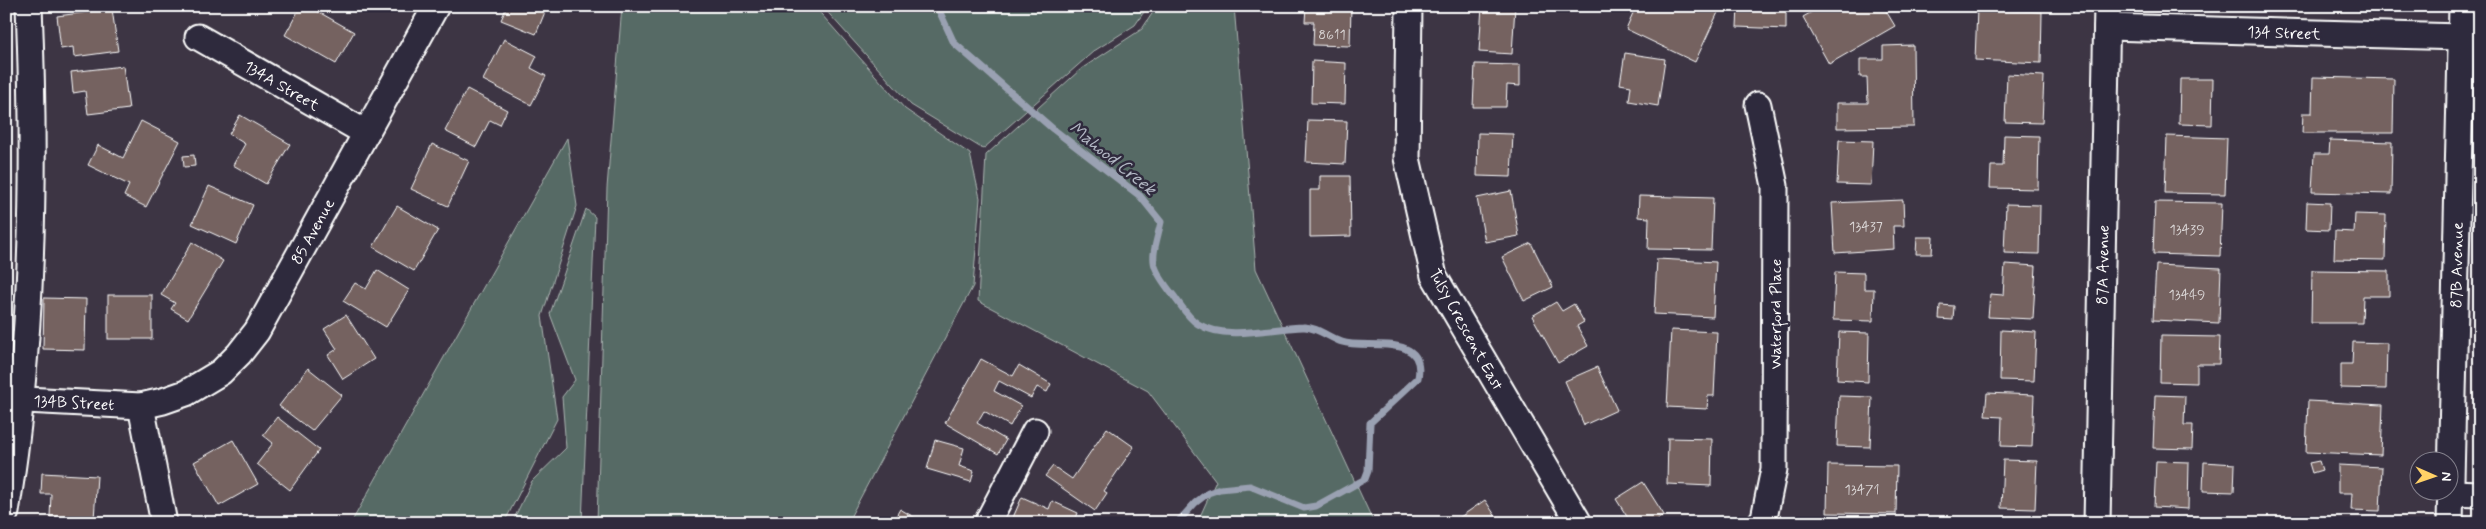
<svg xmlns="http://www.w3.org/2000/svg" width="2486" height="529" viewBox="0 0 2486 529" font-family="Mynerve,sans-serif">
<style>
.green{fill:#576b65;stroke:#abb5b2}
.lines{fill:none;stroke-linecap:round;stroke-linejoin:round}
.stream{stroke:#9aa1b2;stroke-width:7}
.building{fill:#746261;stroke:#fff}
.minor-casing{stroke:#fff;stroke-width:29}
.minor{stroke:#2f2a3d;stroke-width:25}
.labels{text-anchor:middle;stroke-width:5;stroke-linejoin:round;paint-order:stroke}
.number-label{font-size:14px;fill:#dcd8d8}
.street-label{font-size:16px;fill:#fff;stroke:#2f2a3d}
.water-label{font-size:18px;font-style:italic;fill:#b3b8c5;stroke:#2f2a3d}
</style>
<rect width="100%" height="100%" fill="#3d3544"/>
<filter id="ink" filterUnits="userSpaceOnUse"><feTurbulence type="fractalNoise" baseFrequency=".02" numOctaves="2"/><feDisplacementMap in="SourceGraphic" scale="10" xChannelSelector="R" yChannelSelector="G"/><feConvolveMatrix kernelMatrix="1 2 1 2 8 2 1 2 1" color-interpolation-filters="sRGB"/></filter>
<g filter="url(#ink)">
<g class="green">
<polygon points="622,6 814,6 905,109 970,154 980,198 973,286 847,523 597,523 607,188"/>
<polygon points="822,6 1148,6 1135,25 1094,51 983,149 911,105"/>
<polygon points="1157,6 1234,6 1256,269 1374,523 1197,523 1216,481 1148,391 978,301 986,155 1081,69 1142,29"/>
<polygon points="567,138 577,206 542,316 557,419 504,523 351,523"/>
<polygon points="586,209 595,217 582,523 512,523 532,481 566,448 562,397 575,380 550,314"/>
</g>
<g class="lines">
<path class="stream" d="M937,6L954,43L1053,129L1140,196L1161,222C1152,261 1147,262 1173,295C1180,304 1188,318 1198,324C1226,341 1272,328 1303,327C1315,326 1330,338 1342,342C1365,350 1427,331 1418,378L1370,423L1368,471L1365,479L1316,506L1304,508L1250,486L1220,489L1208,493L1195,503L1177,523"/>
</g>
<g class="building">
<polygon points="301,6 308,6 354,32 336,64 285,35"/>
<polygon points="338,6 357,6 355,12"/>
<polygon points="507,6 559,6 557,11 547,7 536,34 501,20"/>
<polygon points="1306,6 1351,6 1350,46 1313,45 1314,22 1305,22"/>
<polygon points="1482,6 1515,6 1512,54 1479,52"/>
<polygon points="1636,6 1721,6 1695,62 1626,29"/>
<polygon points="1738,6 1786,6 1786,29 1737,27"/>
<polygon points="1822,6 1894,6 1886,11 1895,26 1829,64 1803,17"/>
<polygon points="112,9 118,51 74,57 73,47 61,49 57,16"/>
<polygon points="1977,9 2042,12 2041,63 1975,60"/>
<polygon points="504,39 537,56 531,68 546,76 531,105 483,80"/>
<polygon points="1913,45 1914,127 1837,128 1837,103 1868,103 1867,77 1860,77 1860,59 1883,59 1883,46"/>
<polygon points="1625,53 1665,59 1658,106 1629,101 1631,86 1620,84"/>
<polygon points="1312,61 1346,63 1345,104 1311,103"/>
<polygon points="1475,64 1520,65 1520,86 1507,85 1506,107 1473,107"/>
<polygon points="123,66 129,109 88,114 85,91 73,93 71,72"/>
<polygon points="2007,74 2044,76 2042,123 2005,122"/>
<polygon points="2313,77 2394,79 2393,133 2302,133 2303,113 2312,113"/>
<polygon points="2180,79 2213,79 2212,125 2179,124"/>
<polygon points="467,89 507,110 500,125 490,120 476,147 445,131"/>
<polygon points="240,115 290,144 266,184 233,165 245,144 229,134"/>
<polygon points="1308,120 1347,121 1345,164 1306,162"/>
<polygon points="141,121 180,141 146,207 124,196 129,185 88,165 98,145 123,158"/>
<polygon points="1478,133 1513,134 1511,177 1477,176"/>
<polygon points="2004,135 2039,136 2038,189 1990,188 1991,166 2003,166"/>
<polygon points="2167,136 2227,138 2225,194 2165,193"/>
<polygon points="1839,140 1873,141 1871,185 1837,184"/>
<polygon points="2330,140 2392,142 2391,194 2312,192 2314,154 2329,154"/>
<polygon points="432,144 469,161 448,206 411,189"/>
<polygon points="194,155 195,166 184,167 183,156"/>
<polygon points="1320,176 1350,176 1351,236 1310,237 1310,190 1320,190"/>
<polygon points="209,186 253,205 236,244 192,224"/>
<polygon points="1511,191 1519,236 1485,242 1477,198"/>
<polygon points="1639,196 1713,198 1711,250 1648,249 1649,218 1638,217"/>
<polygon points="1903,200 1904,226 1893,226 1894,249 1835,253 1832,203"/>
<polygon points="2155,202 2222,203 2220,256 2153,254"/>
<polygon points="2307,202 2330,203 2329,230 2306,229"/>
<polygon points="2006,204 2040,205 2039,254 2004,253"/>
<polygon points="397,206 438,230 414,271 373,247"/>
<polygon points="2355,214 2386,215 2385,260 2334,259 2335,231 2354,232"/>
<polygon points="1917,237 1933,237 1932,254 1916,254"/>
<polygon points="192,242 223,261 188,319 171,309 175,303 161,295"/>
<polygon points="1531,243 1553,287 1524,301 1502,257"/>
<polygon points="1657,259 1716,262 1713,317 1654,314"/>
<polygon points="2005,264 2036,266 2033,319 1988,317 1990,294 2003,295"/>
<polygon points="2156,265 2221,268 2219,323 2153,320"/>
<polygon points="377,270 409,290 386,327 343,301 355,283 366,289"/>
<polygon points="2312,270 2389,271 2389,296 2363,296 2362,323 2311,323"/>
<polygon points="1835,272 1864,273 1864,289 1874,289 1873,321 1833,320"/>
<rect x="108" y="295" width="44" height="44"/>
<polygon points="44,298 86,299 85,350 43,349"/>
<polygon points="1556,302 1562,311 1574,304 1584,322 1577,326 1588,346 1558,363 1532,316"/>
<polygon points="1940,305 1954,306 1953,320 1939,319"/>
<polygon points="346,315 374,359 343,379 328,355 337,349 324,329"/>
<polygon points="1671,330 1717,332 1714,396 1708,396 1707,409 1667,407"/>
<polygon points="2001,330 2036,332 2034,381 2000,380"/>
<polygon points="1839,332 1869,333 1868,382 1837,380"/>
<polygon points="2161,336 2220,337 2219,364 2197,364 2197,383 2160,382"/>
<polygon points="2353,342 2387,343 2386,389 2341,388 2341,364 2352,364"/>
<polygon points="981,359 1013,376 1019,365 1051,384 1047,392 1037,387 1031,398 999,381 994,391 1021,406 1010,426 984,411 977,423 1006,440 998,454 945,423"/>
<polygon points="1597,367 1617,410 1584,425 1565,381"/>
<polygon points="308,368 342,395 312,431 279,406"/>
<polygon points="1987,393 2034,395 2032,447 2001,446 2002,417 1985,416"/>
<polygon points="2155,395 2185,396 2184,425 2193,425 2192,449 2153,448"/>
<polygon points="1839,396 1872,397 1870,447 1837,446"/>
<polygon points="2308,401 2383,405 2381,455 2306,452"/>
<polygon points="277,417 319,450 290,490 257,464 273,443 263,435"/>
<polygon points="1107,428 1134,447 1104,491 1107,493 1095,511 1045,476 1053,466 1072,479"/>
<polygon points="1668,438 1712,439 1711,486 1667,484"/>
<polygon points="233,440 258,484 219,506 194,462"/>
<polygon points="935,440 964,448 959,466 974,471 971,482 927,469"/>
<polygon points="2003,460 2037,461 2035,509 2001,508"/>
<polygon points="2156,461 2189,462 2188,509 2154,507"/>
<polygon points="2319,461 2322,470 2312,473 2309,463"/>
<polygon points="2204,462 2235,464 2234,492 2203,491"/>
<polygon points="1828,465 1897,466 1896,514 1827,513"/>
<polygon points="2338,465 2382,467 2380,511 2351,510 2352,493 2338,493"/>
<polygon points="42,473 97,476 94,519 50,517 51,494 41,494"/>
<polygon points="1643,482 1664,515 1652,523 1631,523 1616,499"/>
<polygon points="1022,497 1049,509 1052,501 1078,513 1074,523 1014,523 1011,522"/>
<polygon points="1485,500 1500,523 1454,523 1453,522"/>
<polygon points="900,509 924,523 892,523"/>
<polygon points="1834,520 1875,523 1834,523"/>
</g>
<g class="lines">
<defs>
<g id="minor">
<polyline points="1409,6 1407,158 1434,276 1579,523"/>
<polyline points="2107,27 2461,37"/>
<polyline points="198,37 366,133"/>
<polyline points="1758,105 1775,186 1774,469 1764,518 1760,523"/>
<polyline points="6,399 141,406 163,401 186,393 221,372 239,354 257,331 436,6"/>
<polyline points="141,406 164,523"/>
<polyline points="2451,493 2480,494"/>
<path d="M6,512C33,345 36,175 29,6"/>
<polyline points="987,523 1035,431"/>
<polyline points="2097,523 2107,6"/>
<polyline points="2450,523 2462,6"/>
</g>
</defs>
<use href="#minor" class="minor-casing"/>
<use href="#minor" class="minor"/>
</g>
</g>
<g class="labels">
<g class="number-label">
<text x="1332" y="39">8611</text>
<text x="1866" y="231">13437</text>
<text x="2187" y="234">13439</text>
<text x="2187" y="299">13449</text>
<text x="1862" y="494">13471</text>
</g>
<g class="street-label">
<text transform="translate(2284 32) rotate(2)" y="6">134 Street</text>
<text transform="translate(282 85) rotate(30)" y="6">134A Street</text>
<text transform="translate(312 231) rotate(-61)" y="6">85 Avenue</text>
<text transform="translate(2102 265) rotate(-89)" y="6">87A Avenue</text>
<text transform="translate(2456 265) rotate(-89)" y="6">87B Avenue</text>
<text transform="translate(1775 314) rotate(-90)" y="6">Waterford Place</text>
<text transform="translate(1467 329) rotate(61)" y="6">Tulsy Crescent East</text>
<text transform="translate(74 402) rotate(3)" y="6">134B Street</text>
</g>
<g class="water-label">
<text transform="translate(1113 158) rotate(39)" y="6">Mahood Creek</text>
</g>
</g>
<rect width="2486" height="529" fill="none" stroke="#2f2a3d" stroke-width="25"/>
<rect x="12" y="12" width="2461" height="504" fill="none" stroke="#fff" stroke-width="2" filter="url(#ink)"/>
<g transform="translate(2434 476) rotate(92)"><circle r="24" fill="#2f2a3d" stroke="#827f8b"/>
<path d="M0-4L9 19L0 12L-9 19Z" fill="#ffd166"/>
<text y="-8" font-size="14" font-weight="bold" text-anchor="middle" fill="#ffffff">N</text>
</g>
</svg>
